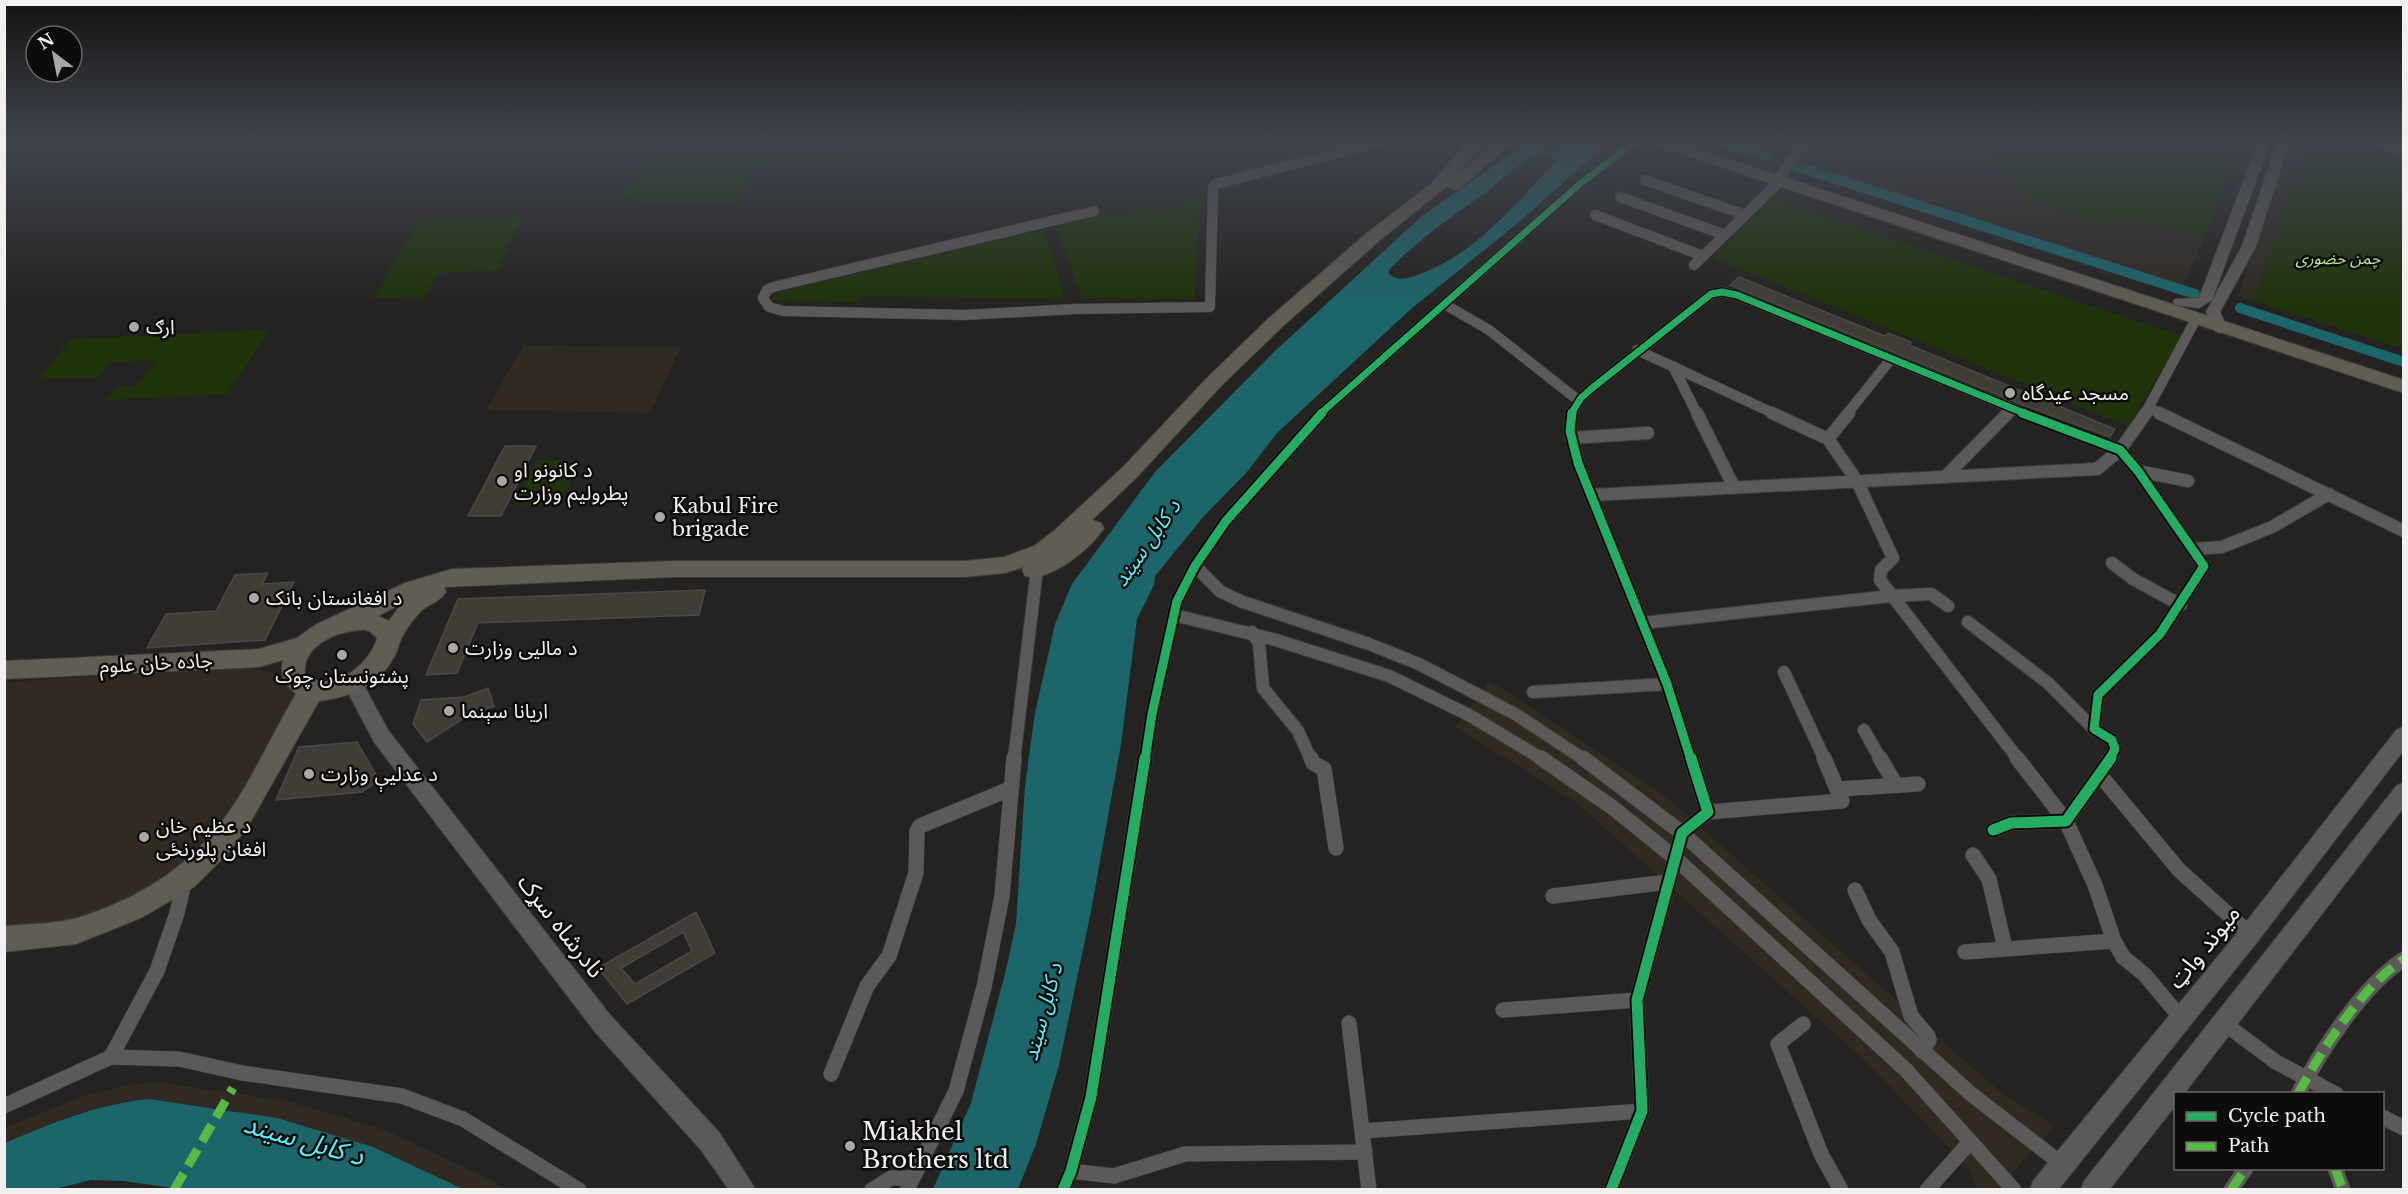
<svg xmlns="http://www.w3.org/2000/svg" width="2408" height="1194" viewBox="0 0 2408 1194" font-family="'Libre Baskerville','Noto Sans Arabic',serif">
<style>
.built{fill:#302a23}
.green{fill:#20330b}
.water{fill:#1c666b;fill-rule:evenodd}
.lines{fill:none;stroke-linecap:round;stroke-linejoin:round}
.canal{stroke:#1c666b;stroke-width:10}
.building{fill:#413c36;stroke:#4b4947;stroke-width:1.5;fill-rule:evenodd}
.street-far2-casing{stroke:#3f3d3c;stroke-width:11}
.street-far1-casing{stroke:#3f3d3c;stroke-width:14}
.street-casing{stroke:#3f3d3c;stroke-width:16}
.secondary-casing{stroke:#3f3d3c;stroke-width:2}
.highway-casing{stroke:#3f3d3c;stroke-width:2}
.street-far2{stroke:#5c5a59;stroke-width:10}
.street-far1{stroke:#5c5a59;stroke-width:12}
.street{stroke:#5c5a59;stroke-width:15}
.secondary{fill:#5c5a59;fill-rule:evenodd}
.highway{fill:#615c54;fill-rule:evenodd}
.quiet{stroke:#58b947;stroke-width:9;stroke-dasharray:19 9;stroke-linecap:butt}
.cycleway-far2-casing{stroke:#0e0c0b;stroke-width:10}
.cycleway-far1-casing{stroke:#0e0c0b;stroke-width:13}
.cycleway-casing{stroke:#0e0c0b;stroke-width:15}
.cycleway-far2{stroke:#26ab63;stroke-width:7}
.cycleway-far1{stroke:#26ab63;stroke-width:9}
.cycleway{stroke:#26ab63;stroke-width:11}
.poi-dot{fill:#aaa8a6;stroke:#0e0c0b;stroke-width:2}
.labels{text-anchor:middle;stroke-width:5;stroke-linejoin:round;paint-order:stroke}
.far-park-label{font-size:16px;font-style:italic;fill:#baeb95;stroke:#0e0c0b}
.poi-label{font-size:20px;fill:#f2f0ee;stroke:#0e0c0b;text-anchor:start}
.street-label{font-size:20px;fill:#f2f0ee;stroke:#0e0c0b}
.water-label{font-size:21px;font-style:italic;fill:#5ef0fa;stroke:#0e0c0b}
.near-street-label{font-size:24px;fill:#f2f0ee;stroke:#0e0c0b}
.near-poi-label{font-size:24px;fill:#f2f0ee;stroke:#0e0c0b;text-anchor:start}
.near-water-label{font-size:26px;font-style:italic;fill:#5ef0fa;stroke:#0e0c0b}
</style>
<rect width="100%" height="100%" fill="#252321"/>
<g class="built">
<polygon points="1811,140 1999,140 1988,159 2097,223 2140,219 2204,238 2183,287 1795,163"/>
<polygon points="2290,148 2304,152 2254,301 2238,296"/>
<polygon points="524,345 681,347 650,413 486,410"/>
<polygon points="229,669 256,669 275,673 296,681 304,686 242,813 131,909 5,939 5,682"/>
<polygon points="1490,681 1663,794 2000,1092 2055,1126 1997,1189 1977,1189 1968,1167 1862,1058 1577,803 1455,727"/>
<polygon points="157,1082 288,1101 385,1130 485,1177 507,1189 463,1189 373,1147 277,1118 149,1099 122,1102 81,1112 5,1142 5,1128 83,1096 127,1085"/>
</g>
<g class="green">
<polygon points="654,140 865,140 858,160 783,162 755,169 737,203 647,203 622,197"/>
<polygon points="1999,140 2243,140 2204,238 2140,219 2097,223 2031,201 1987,158"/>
<polygon points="2323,140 2346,140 2403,156 2403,349 2254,301 2304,152"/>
<polygon points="1204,193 1199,216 1195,299 1082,298 1056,226 1107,214 1115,213 1119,216 1140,207 1165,212 1180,206 1184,196"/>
<polygon points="1771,199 2182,336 2128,426 1714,258"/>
<polygon points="523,217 497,270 438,273 424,297 373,298 419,221"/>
<polygon points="1044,229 1065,299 860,296 857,302 773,300 772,297 780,292"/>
<polygon points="269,330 228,394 107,400 116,387 137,386 155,360 110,362 99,377 39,379 71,339"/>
<polygon points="537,460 580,461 559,505 514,505"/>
</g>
<g class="water">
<path d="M1531,140H1548L1542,147L1551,152L1572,140H1611L1519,222L1411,309L1277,433L1246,473L1204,516L1155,576L1154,585L1137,619L1121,744L1091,911L1059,1065L1036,1144L1018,1189H933L971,1103L1006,970L1016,924L1025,786L1035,713L1055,624L1072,584L1155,472L1274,352L1423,215ZM1544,154L1555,158L1556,161C1517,202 1478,251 1425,272C1413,277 1400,283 1389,274V270C1418,239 1456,214 1490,189C1506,176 1523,159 1544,154Z"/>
<path d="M149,1099L277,1118L373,1147L463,1189L188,1190L123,1181L91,1180L55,1189H5V1143C52,1123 97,1104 149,1099Z"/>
</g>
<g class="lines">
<g class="canal">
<polyline points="1714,140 1767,156"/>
<polyline points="1792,165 2195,294"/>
<polyline points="2240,308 2404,362"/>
</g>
</g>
<g class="building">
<polygon points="1739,277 1885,336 1888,333 1911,342 1909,345 2115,429 2110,437 2023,405 1730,285"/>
<polygon points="505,446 536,446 501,516 468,516"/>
<polygon points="268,573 262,584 294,582 265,640 147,648 166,614 216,611 235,575"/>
<polygon points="705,590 699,615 478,623 457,673 426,675 458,599"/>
<polygon points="488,688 494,706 467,716 427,742 413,724 421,700 464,697"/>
<polygon points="357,742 379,780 362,792 276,800 299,747"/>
<path d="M696,912L715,953L627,1004L598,968ZM683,932L692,951L635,984L621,968Z"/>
</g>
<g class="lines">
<defs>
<g id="street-far2">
<polyline points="1645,180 1745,215"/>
<polyline points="1620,197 1725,235"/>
<polyline points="1094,211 773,287 767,290 763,298 769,307 783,311 966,315 1074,309 1210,307 1213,187 1216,184 1387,140"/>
<polyline points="1595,215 1703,256"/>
<polyline points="1694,265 1779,182"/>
<polyline points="1446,305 1489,330 1578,400"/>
<polyline points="1637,350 1775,414"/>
<polyline points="1673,366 1697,414"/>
<polyline points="2149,408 2162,414"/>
<polyline points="1320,414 1581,183 1638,140"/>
<polyline points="1571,414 1581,398 1591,389 1711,294 1722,292 1737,295 2026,414"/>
<polyline points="1847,414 1891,359"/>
<polyline points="2007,414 2012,409"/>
<polyline points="2145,414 2196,319"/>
</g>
<g id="street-far1">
<polyline points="1572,413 1570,431 1578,463 1667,684 1691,760"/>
<polyline points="1697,413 1734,487"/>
<polyline points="1772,413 1828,439 1857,481 1893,558 1881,570 1880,580 2019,760"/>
<polyline points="2022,413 2120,450 2138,471 2204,566 2160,634 2098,695 2094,729 2112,740 2115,749 2109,760"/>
<polyline points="2159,413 2404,531"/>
<polyline points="1571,438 1648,433"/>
<polyline points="1828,439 1849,413"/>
<polyline points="2138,471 2188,481"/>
<polyline points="1945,477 2008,413"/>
<polyline points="1592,495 2097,469 2120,450 2146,413"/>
<polyline points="2194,549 2222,547 2272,527 2329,494"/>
<polyline points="2112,563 2133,579 2181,605"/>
<polyline points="1195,566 1221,592 1243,602 1369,644 1419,664 1517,715 1585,760"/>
<polyline points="1174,615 1276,640 1389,676 1469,715 1544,760"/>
<polyline points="1968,622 2048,683 2094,729"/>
<polyline points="1643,623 1891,596 1931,594 1948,606"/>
<polyline points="1252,632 1259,643 1263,688 1298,731 1311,760"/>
<polyline points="1784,672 1825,760"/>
<polyline points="1533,692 1667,684"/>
<polyline points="1864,730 1881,760"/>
<polyline points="1014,760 1037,569"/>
<polyline points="1145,760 1152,714 1177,601 1195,566 1226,521 1322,413"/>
</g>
<g id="street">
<polyline points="1311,758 1313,763 1324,769 1336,848"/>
<polyline points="1541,758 1612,807 1675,858 1906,1070 2014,1190"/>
<polyline points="1583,758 1682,833 1971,1094 2063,1165"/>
<polyline points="1880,758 1896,785"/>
<polyline points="2017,758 2066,821 2095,885 2114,941 2123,957 2145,975 2181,1018"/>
<polyline points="2100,775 2179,870 2250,934"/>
<polyline points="1839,789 1918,784"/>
<polyline points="1708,812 1842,801 1824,758"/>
<polyline points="1993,830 2011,823 2066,821 2111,758"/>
<polyline points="1973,855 1989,879 2005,948"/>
<polyline points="1855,890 1869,920 1892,952 1911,1016 1928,1036 1929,1040 1922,1051"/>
<polyline points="1553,896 1668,882"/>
<polyline points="1965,952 2114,941"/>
<polyline points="1503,1010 1637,1000"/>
<polyline points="1349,1023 1369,1190"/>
<polyline points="1803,1024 1778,1044 1821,1154 1841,1190"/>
<polyline points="2225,1024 2276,1062 2336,1094"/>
<polyline points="111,1057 157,971 177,913 185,879"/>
<polyline points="831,1074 867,986 889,956 916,873 917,831 920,826 1010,789"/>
<path d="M2298,1094C2321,1051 2362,986 2404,959"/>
<polyline points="4,1106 111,1057 179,1059 242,1073 402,1096 463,1119 579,1190"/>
<polyline points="2382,1117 2404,1128"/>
<polyline points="1363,1131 1642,1111"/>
<polyline points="2335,1168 2343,1190"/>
<polyline points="1071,1171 1114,1176 1185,1154 1365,1152"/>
<polyline points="872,1190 891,1178 912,1178"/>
<polyline points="907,1190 956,1091 984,987 1002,896 1014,758"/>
<polyline points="1063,1190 1071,1171 1091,1097 1145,758"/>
<polyline points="1611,1190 1642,1111 1637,1000 1682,833 1708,812 1691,758"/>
<polyline points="1927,1190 1970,1142"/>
<polyline points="2231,1190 2246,1168"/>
</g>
<g id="secondary">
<polygon points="1799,140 1811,140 1787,176 1777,176 1776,173"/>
<polygon points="2259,140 2271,140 2212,300 2199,308 2175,305 2173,302 2175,299 2199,298"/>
<polygon points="2278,140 2290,140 2256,246 2220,312 2227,328 2220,333 2215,331 2206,312 2242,246"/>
<polygon points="2360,140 2379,140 2404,147 2404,155 2362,143"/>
<polygon points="353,675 360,678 388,730 611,1016 719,1132 756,1190 729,1190 701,1150 595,1032 374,742 343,683 346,678"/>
<polygon points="2404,727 2404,750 2258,941 2058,1190 2030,1190 2033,1181 2242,927 2397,729"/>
<polygon points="2404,783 2404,807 2184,1094 2176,1094 2176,1105 2109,1190 2081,1190 2084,1181 2397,785"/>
</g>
<g id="highway">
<path d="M1469,140H1485L1456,175L1498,140H1515L1460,188L1454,190L1447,186L1380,240L1283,326L1221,386L1137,477L1092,520L1101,523L1104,528C1092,548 1049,583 1025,576L1022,570L1024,567L1005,573L965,577H674L444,587L446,592C440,602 429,604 421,611C414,618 403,633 400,642C398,646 398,651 395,655C381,684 350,698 319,701L251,821L230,851L194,887L141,918L76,944L4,952V926C28,924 55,924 77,918C127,903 177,875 211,835C247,794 268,740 296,694C285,684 279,675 283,660L259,667L4,679V661L259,649L297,638L315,625L405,583L452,569L674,561H965L1004,557L1015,553L1034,546L1056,529L1123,467L1207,378L1269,318L1368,232L1431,184ZM401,604L389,621L378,616ZM364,630L369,631L377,638C370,665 330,696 305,674C302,644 340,630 364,630Z"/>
<polygon points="1647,140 1670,140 2404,380 2404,393 1649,143"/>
</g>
</defs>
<use href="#street-far2" class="street-far2-casing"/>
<use href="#street-far1" class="street-far1-casing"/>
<use href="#street" class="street-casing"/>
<use href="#secondary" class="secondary-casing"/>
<use href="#highway" class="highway-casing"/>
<use href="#street-far2" class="street-far2"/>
<use href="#street-far1" class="street-far1"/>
<use href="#street" class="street"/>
<use href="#secondary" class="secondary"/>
<use href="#highway" class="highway"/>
<g class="quiet">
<path d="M2298,1094C2321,1051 2362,986 2404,959"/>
<polyline points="2335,1168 2343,1190"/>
<polyline points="174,1190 233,1088"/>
<polyline points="2231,1190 2246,1168"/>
</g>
<defs>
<g id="cycleway-far2">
<polyline points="1320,414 1581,183 1638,140"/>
<polyline points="1571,414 1581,398 1591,389 1711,294 1722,292 1737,295 2026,414"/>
</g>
<g id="cycleway-far1">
<polyline points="1572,413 1570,431 1578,463 1667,684 1691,760"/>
<polyline points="2022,413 2120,450 2138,471 2204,566 2160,634 2098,695 2094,729 2112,740 2115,749 2109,760"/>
<polyline points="1145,760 1152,714 1177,601 1195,566 1226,521 1322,413"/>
</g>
<g id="cycleway">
<polyline points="1993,830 2011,823 2066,821 2111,758"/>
<polyline points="1063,1190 1071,1171 1091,1097 1145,758"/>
<polyline points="1611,1190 1642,1111 1637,1000 1682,833 1708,812 1691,758"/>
</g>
</defs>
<use href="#cycleway-far2" class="cycleway-far2-casing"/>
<use href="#cycleway-far1" class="cycleway-far1-casing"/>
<use href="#cycleway" class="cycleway-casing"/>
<use href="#cycleway-far2" class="cycleway-far2"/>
<use href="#cycleway-far1" class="cycleway-far1"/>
<use href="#cycleway" class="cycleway"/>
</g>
<linearGradient id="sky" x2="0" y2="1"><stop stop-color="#141312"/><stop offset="0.46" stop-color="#40454e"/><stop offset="1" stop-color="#40454e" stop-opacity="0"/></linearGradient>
<rect width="2408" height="307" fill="url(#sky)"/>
<g class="poi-dot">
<circle cx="134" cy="327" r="6"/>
<circle cx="2010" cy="393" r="6"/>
<circle cx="502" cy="481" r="6"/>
<circle cx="660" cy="517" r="6"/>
<circle cx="254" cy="598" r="6"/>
<circle cx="453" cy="648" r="6"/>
<circle cx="342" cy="655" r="6"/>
<circle cx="449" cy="711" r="6"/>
<circle cx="309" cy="774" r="6"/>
<circle cx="144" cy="837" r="6"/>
<circle cx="850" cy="1146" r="6"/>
</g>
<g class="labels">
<g class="far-park-label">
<text x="2338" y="264">چمن حضوری</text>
</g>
<g class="poi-label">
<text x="146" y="334">ارګ</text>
<text x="2022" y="400">مسجد عیدگاه</text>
<text x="514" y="477">د کانونو او<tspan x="514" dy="23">پطرولیم وزارت</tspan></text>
<text x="672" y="513">Kabul Fire<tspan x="672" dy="23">brigade</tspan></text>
<text x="266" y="605">د افغانستان بانک</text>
<text x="465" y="655">د مالیی وزارت</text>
<text x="342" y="683" text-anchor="middle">پشتونستان چوک</text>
<text x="461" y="718">اريانا سېنما</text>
<text x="321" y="781">د عدلیې وزارت</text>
<text x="156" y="833">د عظیم خان<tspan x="156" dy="23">افغان پلورنځی</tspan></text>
</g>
<g class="street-label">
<text transform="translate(156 663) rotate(-3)" y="7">جادہ خان علوم</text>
</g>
<g class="water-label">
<text transform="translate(1147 543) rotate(-55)" y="7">د کابل سيند</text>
<text transform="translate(1043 1012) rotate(-75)" y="7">د کابل سيند</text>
</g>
<g class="near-street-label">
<text transform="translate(561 926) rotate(52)" y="8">نادرشاه سړک</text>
<text transform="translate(2204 947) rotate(-51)" y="8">میوند واټ</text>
</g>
<g class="near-poi-label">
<text x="862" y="1140">Miakhel<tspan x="862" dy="28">Brothers ltd</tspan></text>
</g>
<g class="near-water-label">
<text transform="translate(304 1140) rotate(16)" y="9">د کابل سيند</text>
</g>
</g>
<rect width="2408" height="1194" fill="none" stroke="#f2f0ee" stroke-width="12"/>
<rect x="2174" y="1092" width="210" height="78" fill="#0e0c0b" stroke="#696766" stroke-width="1.5"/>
<rect x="2186" y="1112" width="30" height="9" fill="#26ab63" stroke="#696766" stroke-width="1.5"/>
<text x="2228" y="1122" font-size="18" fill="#f2f0ee">Cycle path</text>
<rect x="2186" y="1142" width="30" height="9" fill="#58b947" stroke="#696766" stroke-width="1.5"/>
<text x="2228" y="1152" font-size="18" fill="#f2f0ee">Path</text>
<g transform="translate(54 54) rotate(328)"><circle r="28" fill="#0e0c0b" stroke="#696766" stroke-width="1.5"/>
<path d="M0-4.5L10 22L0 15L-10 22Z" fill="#aaa8a6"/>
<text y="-9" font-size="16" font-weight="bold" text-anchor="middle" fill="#f2f0ee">N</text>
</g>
</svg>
